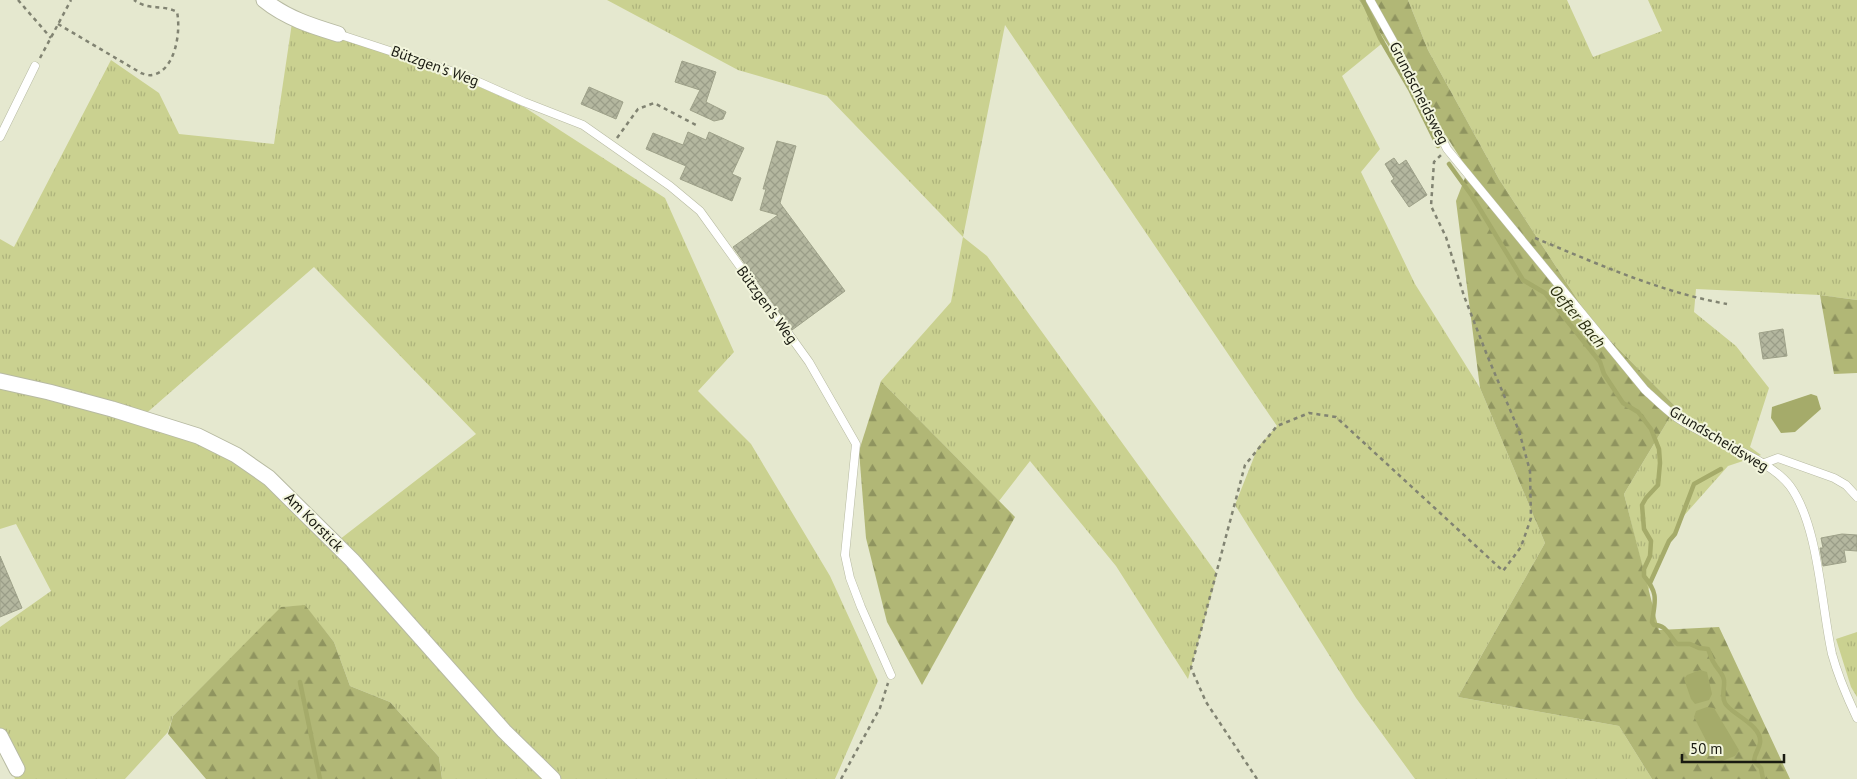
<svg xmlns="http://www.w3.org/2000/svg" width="1857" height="779" viewBox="0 0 1857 779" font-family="'PT Sans',sans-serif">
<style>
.grass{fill:url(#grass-tufts)}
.forest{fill:url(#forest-firs)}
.water{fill:#a5ab6a}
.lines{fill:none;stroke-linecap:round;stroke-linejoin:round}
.stream{stroke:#a5ab6a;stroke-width:4.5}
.building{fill:url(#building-cross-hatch);stroke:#9ea189}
.lane-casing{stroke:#b7baa2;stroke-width:9}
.street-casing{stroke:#b7baa2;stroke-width:17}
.path{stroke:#818372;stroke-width:2.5;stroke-dasharray:4 4;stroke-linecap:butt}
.lane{stroke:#fff;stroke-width:8}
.street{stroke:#fff;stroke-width:15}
.labels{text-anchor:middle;stroke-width:4;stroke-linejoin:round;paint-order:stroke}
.street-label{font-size:15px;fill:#191a11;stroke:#f2f5dc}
.water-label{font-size:16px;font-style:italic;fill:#2a2d0f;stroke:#f2f5dc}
</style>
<defs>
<pattern id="grass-tufts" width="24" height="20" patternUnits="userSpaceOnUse" patternTransform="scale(1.25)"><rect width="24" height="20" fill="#cad190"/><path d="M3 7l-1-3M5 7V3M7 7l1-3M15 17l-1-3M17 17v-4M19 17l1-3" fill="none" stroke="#adb37b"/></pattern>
<pattern id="forest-firs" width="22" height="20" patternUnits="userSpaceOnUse" patternTransform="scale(1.25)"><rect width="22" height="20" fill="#b1b776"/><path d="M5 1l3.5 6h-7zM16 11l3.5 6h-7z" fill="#8f945f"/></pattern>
<pattern id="building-cross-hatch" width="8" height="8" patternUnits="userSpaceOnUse" patternTransform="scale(1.25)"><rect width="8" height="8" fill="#b4b79f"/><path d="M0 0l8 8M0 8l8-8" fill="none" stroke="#9a9d88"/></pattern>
</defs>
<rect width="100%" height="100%" fill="#e5e8cf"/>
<g class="grass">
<polygon points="607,0 1359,0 1385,41 1342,76 1380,149 1361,172 1415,284 1480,388 1545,543 1458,697 1619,726 1652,779 1415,779 1356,698 1235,505 1258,447 1277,426 1005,25 963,237 987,256 1217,574 1188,679 1116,566 1030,461 999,501 881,381 951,302 963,237 827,96 738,70"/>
<polygon points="1408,0 1567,0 1593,57 1662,31 1648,0 1857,0 1857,300 1820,295 1696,289 1694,312 1736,346 1769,388 1750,447 1761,455 1728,466 1681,519 1648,590 1624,494 1676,407 1592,322 1499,179 1428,50"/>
<polygon points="293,16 462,79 524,107 665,198 734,352 698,391 751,444 830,576 878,681 835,779 442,779 439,757 390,702 350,686 334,642 305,606 282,607 173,716 168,732 125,779 15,779 0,745 0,627 51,591 16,524 0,529 0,382 236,456 335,543 476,434 314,267 142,417 0,379 0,239 14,247 111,60 159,93 179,134 274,144"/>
<polygon points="1857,632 1857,697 1851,687 1836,639"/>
</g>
<g class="forest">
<polygon points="1359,0 1408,0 1428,50 1499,179 1592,322 1676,407 1624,494 1659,630 1719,627 1790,779 1652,779 1619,726 1458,697 1545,543 1480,388 1456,201 1468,170"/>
<polygon points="1820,295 1857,300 1857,373 1834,374"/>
<polygon points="881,381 1015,517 922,685 887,622 866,538 859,451"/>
<polygon points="305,605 334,642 350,686 390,702 439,757 442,779 206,779 168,734 173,716 281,607"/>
</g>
<g class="water">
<polygon points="1811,394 1817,396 1821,409 1795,432 1781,433 1771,418 1772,407"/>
<polygon points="1700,670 1707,672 1712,694 1709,700 1695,704 1691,699 1684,679 1687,675"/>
<polygon points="1707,707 1714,708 1739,750 1735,756 1722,761 1716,760 1694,717 1696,711"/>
</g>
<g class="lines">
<g class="stream">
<polyline points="1363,0 1380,38 1410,89 1438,146"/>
<path d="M1449,164L1472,196L1523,280L1545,293L1600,362L1604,374L1623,403L1638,412L1651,429L1659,449L1660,463L1658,485L1646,498L1642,505L1644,529L1651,541L1650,556L1644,569V576C1659,594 1655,601 1652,622L1654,625C1666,624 1669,636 1677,644H1690L1699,648L1708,649C1710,653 1711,659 1714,663C1717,669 1723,673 1724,680C1725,688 1721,696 1725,703C1729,713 1763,725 1760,743C1759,750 1755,752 1754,761L1761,768L1763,779"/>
<polyline points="1650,583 1669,541 1675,534 1694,484 1721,469"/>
<polyline points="300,682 320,779"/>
</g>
</g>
<g class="building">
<polygon points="682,61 716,72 706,102 726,112 723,119 714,121 690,110 700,90 675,82"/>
<polygon points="589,87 623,102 616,119 581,104"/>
<polygon points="688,132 706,140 709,132 744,148 732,174 741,178 732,201 680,179 686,166 646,149 653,133 683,145"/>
<polygon points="777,141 796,146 780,203 845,291 792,330 733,247 778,215 760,210 766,189 763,189"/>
<polygon points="1394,158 1399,165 1406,160 1427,195 1409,207 1391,181 1394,179 1385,164"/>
<polygon points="1783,329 1787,356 1763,359 1759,333"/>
<polygon points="1842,534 1857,535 1857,551 1844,550 1846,562 1823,566 1820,548 1823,548 1821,538"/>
<polygon points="0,556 22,608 0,617"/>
</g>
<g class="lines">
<defs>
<g id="lane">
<path d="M1370,0L1393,41L1447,149L1645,390C1655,399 1665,409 1676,417C1707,439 1768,457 1790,486C1819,526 1821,605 1832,654C1838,676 1847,697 1857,718"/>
<polyline points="338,34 463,75 524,102 583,125 670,186 700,211 809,362 856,444 845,555 850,578 861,607 891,675"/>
<polyline points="0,137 35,66"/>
<polyline points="1762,464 1778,458 1834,478 1846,485 1857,497"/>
</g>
<g id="street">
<path d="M264,0C286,18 312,26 338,34"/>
<polyline points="0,381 49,392 112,409 198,436 236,455 269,478 352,560 504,731 553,779"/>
<polyline points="0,736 17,769"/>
</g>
</defs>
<use href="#lane" class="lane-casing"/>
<use href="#street" class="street-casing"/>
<g class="path">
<polyline points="18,0 51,38"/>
<path d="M58,24L141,73C144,74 149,76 152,75C176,71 181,30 177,12C162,4 149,11 134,0"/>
<polyline points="40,58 71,0"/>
<polyline points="617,138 638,109 654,103 696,125"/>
<path d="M1535,238C1598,264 1660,292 1727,304"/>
<polyline points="841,779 880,708 888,683"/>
<polyline points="1257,779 1206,702 1191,668 1245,465 1277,426 1309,413 1336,417 1503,571 1521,547 1531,518 1530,471 1519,431 1487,355 1464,296 1446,237 1431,206 1434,162 1441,155"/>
</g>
<use href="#lane" class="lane"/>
<use href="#street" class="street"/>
</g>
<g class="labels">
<g class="street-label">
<text transform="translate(435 66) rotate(20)" y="5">Bützgen's Weg</text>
<text transform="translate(1419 93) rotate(63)" y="5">Grundscheidsweg</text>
<text transform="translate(767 305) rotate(54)" y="5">Bützgen's Weg</text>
<text transform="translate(1719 439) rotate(31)" y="5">Grundscheidsweg</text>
<text transform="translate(314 522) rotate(45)" y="5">Am Korstick</text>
</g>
<g class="water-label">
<text transform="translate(1578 316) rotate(50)" y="6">Oefter Bach</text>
</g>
</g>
<path d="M1682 754v8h102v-8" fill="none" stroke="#191a11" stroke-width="2.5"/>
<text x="1690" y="754" font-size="15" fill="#191a11" stroke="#f2f5dc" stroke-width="4" paint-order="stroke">50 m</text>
</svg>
